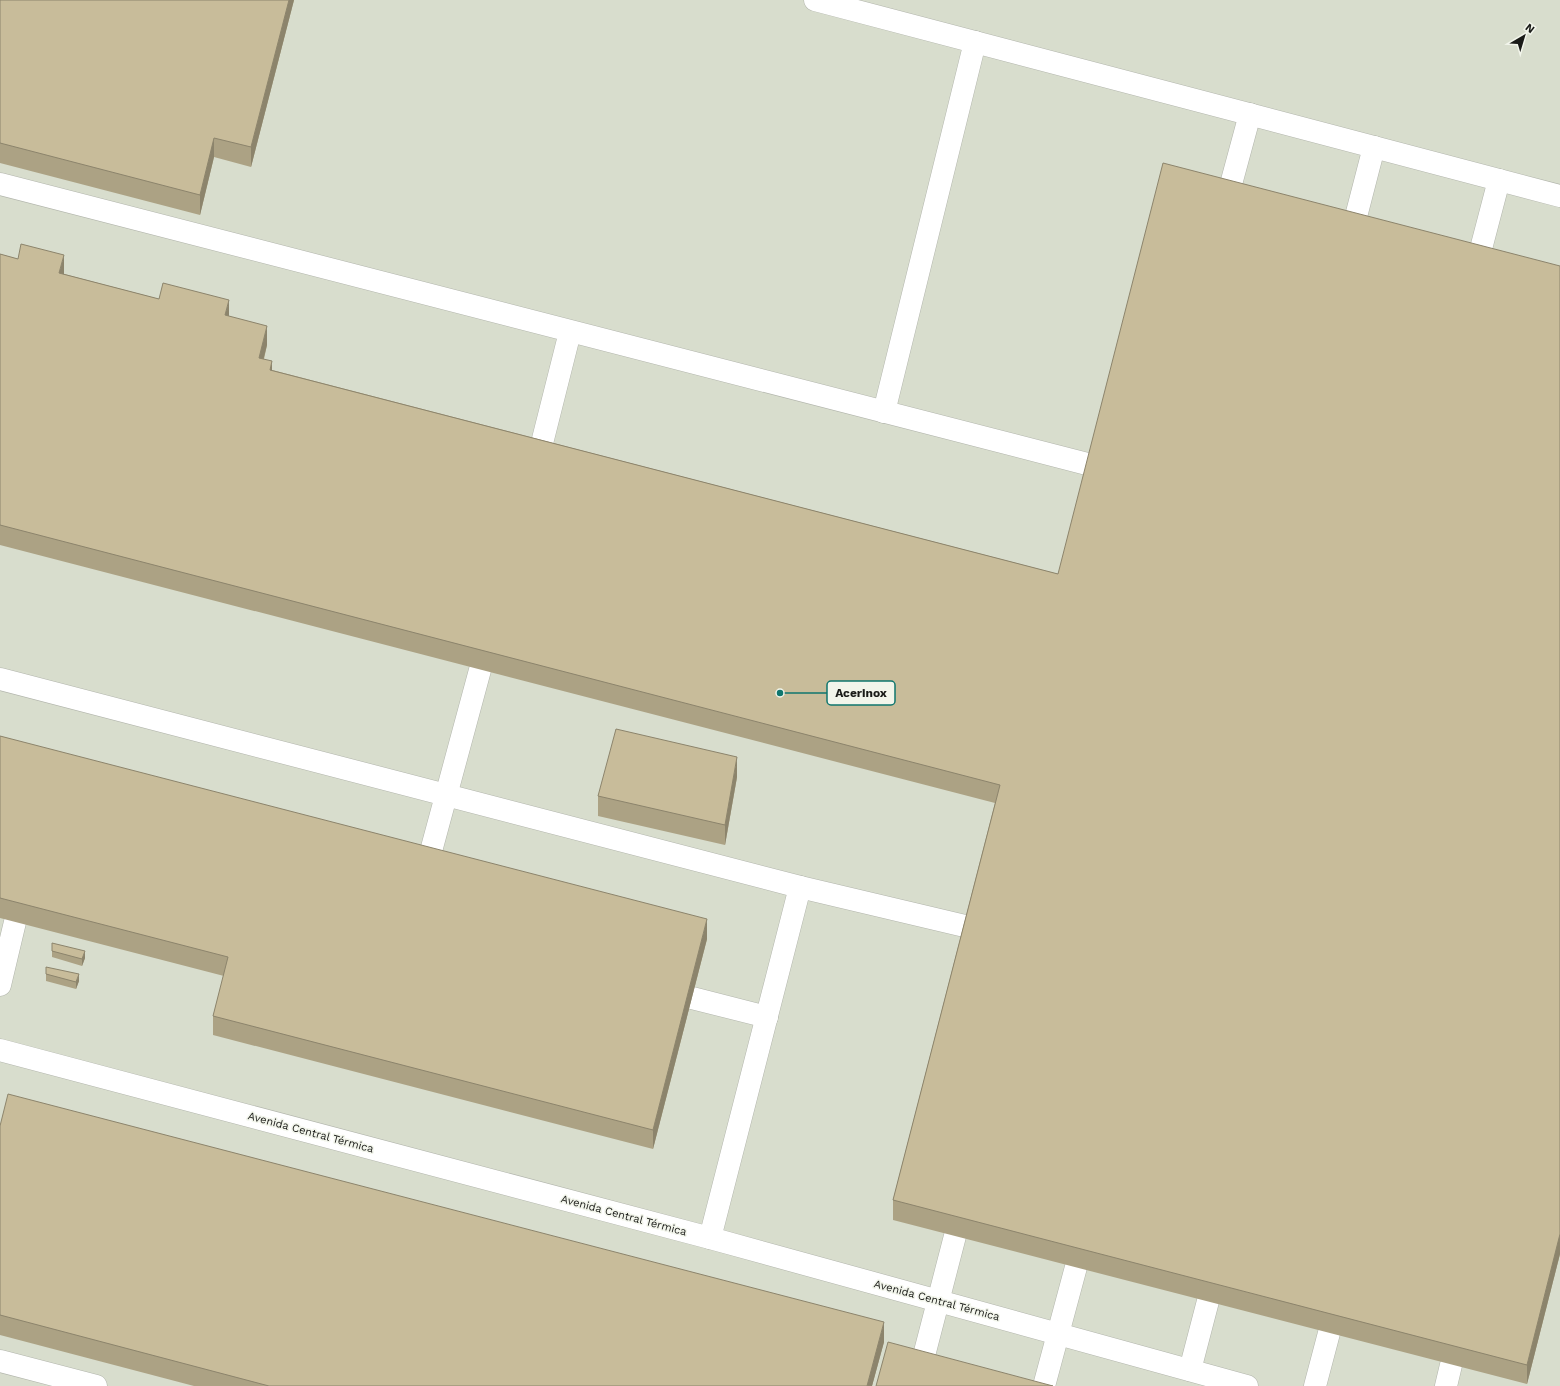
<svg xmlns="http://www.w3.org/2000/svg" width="1560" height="1386" viewBox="0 0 1560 1386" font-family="'Work Sans',sans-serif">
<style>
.built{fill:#d8ddcd}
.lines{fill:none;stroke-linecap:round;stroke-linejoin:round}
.minor-casing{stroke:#b2b5ac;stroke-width:23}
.minor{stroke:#fff;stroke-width:22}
.wall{fill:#aca284}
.shaded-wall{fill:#8c846c}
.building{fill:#c8bc9a;stroke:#8c846c}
.labels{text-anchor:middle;stroke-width:3;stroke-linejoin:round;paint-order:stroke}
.street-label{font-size:11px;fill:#1a1b18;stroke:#f2f5eb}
.leader{fill:none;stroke:#0f766e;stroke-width:1.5}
.callout-dot{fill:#0f766e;stroke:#f2f5eb;stroke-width:1.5}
.callout{fill:#f2f5eb;stroke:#0f766e;stroke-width:1.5}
.callout-label{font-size:12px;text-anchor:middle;font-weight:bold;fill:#1a1b18}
</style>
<rect width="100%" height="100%" fill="#e5e7de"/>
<rect class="built" x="0" y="0" width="1560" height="1386"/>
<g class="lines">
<defs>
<g id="minor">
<polyline points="815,0 1560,196"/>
<polyline points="0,184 1091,465"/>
<polyline points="1227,199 1250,114"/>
<polyline points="1352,232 1374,147"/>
<polyline points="1477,264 1499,180"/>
<polyline points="884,412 975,42"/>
<polyline points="538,459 570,332"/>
<polyline points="0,679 800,887 710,1238"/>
<polyline points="427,866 480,670"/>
<polyline points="800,887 969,927"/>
<polyline points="0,985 15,922"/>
<polyline points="692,998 767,1017"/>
<polyline points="0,1050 710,1238 1247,1386"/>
<polyline points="0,1361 96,1386"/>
<polyline points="1190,1370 1208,1301"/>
<polyline points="920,1371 955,1236"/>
<polyline points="1044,1386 1076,1267"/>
<polyline points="1315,1386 1329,1333"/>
<polyline points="1446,1386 1451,1365"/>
</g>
</defs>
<use href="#minor" class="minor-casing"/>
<use href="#minor" class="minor"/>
</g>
<g class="wall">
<polygon points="0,0 294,0 251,167 214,157 200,215 0,163"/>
<polygon points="0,254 18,259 64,274 159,299 229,316 267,345 264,359 272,370 1058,574 1560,266 1560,1254 1527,1384 893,1220 893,1200 995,803 0,545"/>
<polygon points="0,736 707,939 653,1149 213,1035 213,1016 224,976 0,918"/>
<polygon points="737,777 725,845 598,816 598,796"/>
<polygon points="52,943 85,958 82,966 52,957"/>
<polygon points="46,967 79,981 76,989 46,981"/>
<polygon points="0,1126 884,1342 872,1386 194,1386 0,1335"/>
</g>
<g class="shaded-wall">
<polygon points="289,0 294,0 251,167 251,147"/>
<polygon points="214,138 214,157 200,215 200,195"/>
<polygon points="64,255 64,275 59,273"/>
<polygon points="229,300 229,320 225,315"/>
<polygon points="267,326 267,345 259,377 259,358"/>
<polygon points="272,361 272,380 270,370"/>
<polygon points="737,757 737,777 725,845 725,825"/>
<polygon points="707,919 707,939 653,1149 653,1130"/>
<polygon points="85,951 85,958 82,966 82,959"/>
<polygon points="79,974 79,981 76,989 76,982"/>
<polygon points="1560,1234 1560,1254 1527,1384 1527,1365"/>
<polygon points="884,1322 884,1342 872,1386 867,1386"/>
</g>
<g class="building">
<polygon points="0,0 289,0 251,147 214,138 200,195 0,143"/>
<polygon points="1163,163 1560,266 1560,1234 1527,1365 893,1200 1000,785 0,525 0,254 18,259 21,244 64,255 59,273 159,299 163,283 229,300 225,315 267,326 259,358 272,361 270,370 1058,574"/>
<polygon points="616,729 737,757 725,825 598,796"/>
<polygon points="0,736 707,919 653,1130 213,1016 228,957 0,898"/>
<polygon points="52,943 85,951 82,959 52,951"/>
<polygon points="46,967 79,974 76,982 46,974"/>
<polygon points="8,1094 884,1322 867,1386 269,1386 0,1315 0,1126"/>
<polygon points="888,1342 1053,1386 876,1386"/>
</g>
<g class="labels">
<g class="street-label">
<text transform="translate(311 1132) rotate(15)" y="4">Avenida Central Térmica</text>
<text transform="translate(624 1215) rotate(15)" y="4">Avenida Central Térmica</text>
<text transform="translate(937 1300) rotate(15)" y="4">Avenida Central Térmica</text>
</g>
</g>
<path class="leader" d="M780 693L827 693"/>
<circle class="callout-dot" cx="780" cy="693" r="4"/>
<rect class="callout" x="827" y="681" width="68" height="24" rx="4"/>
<g class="callout-label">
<text x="861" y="697">Acerinox</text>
</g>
<g transform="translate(1524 36) rotate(38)" stroke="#f2f5eb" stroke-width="3" paint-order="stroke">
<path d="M0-3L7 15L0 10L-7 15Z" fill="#1a1b18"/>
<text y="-6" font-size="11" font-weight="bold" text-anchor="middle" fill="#1a1b18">N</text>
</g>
</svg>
